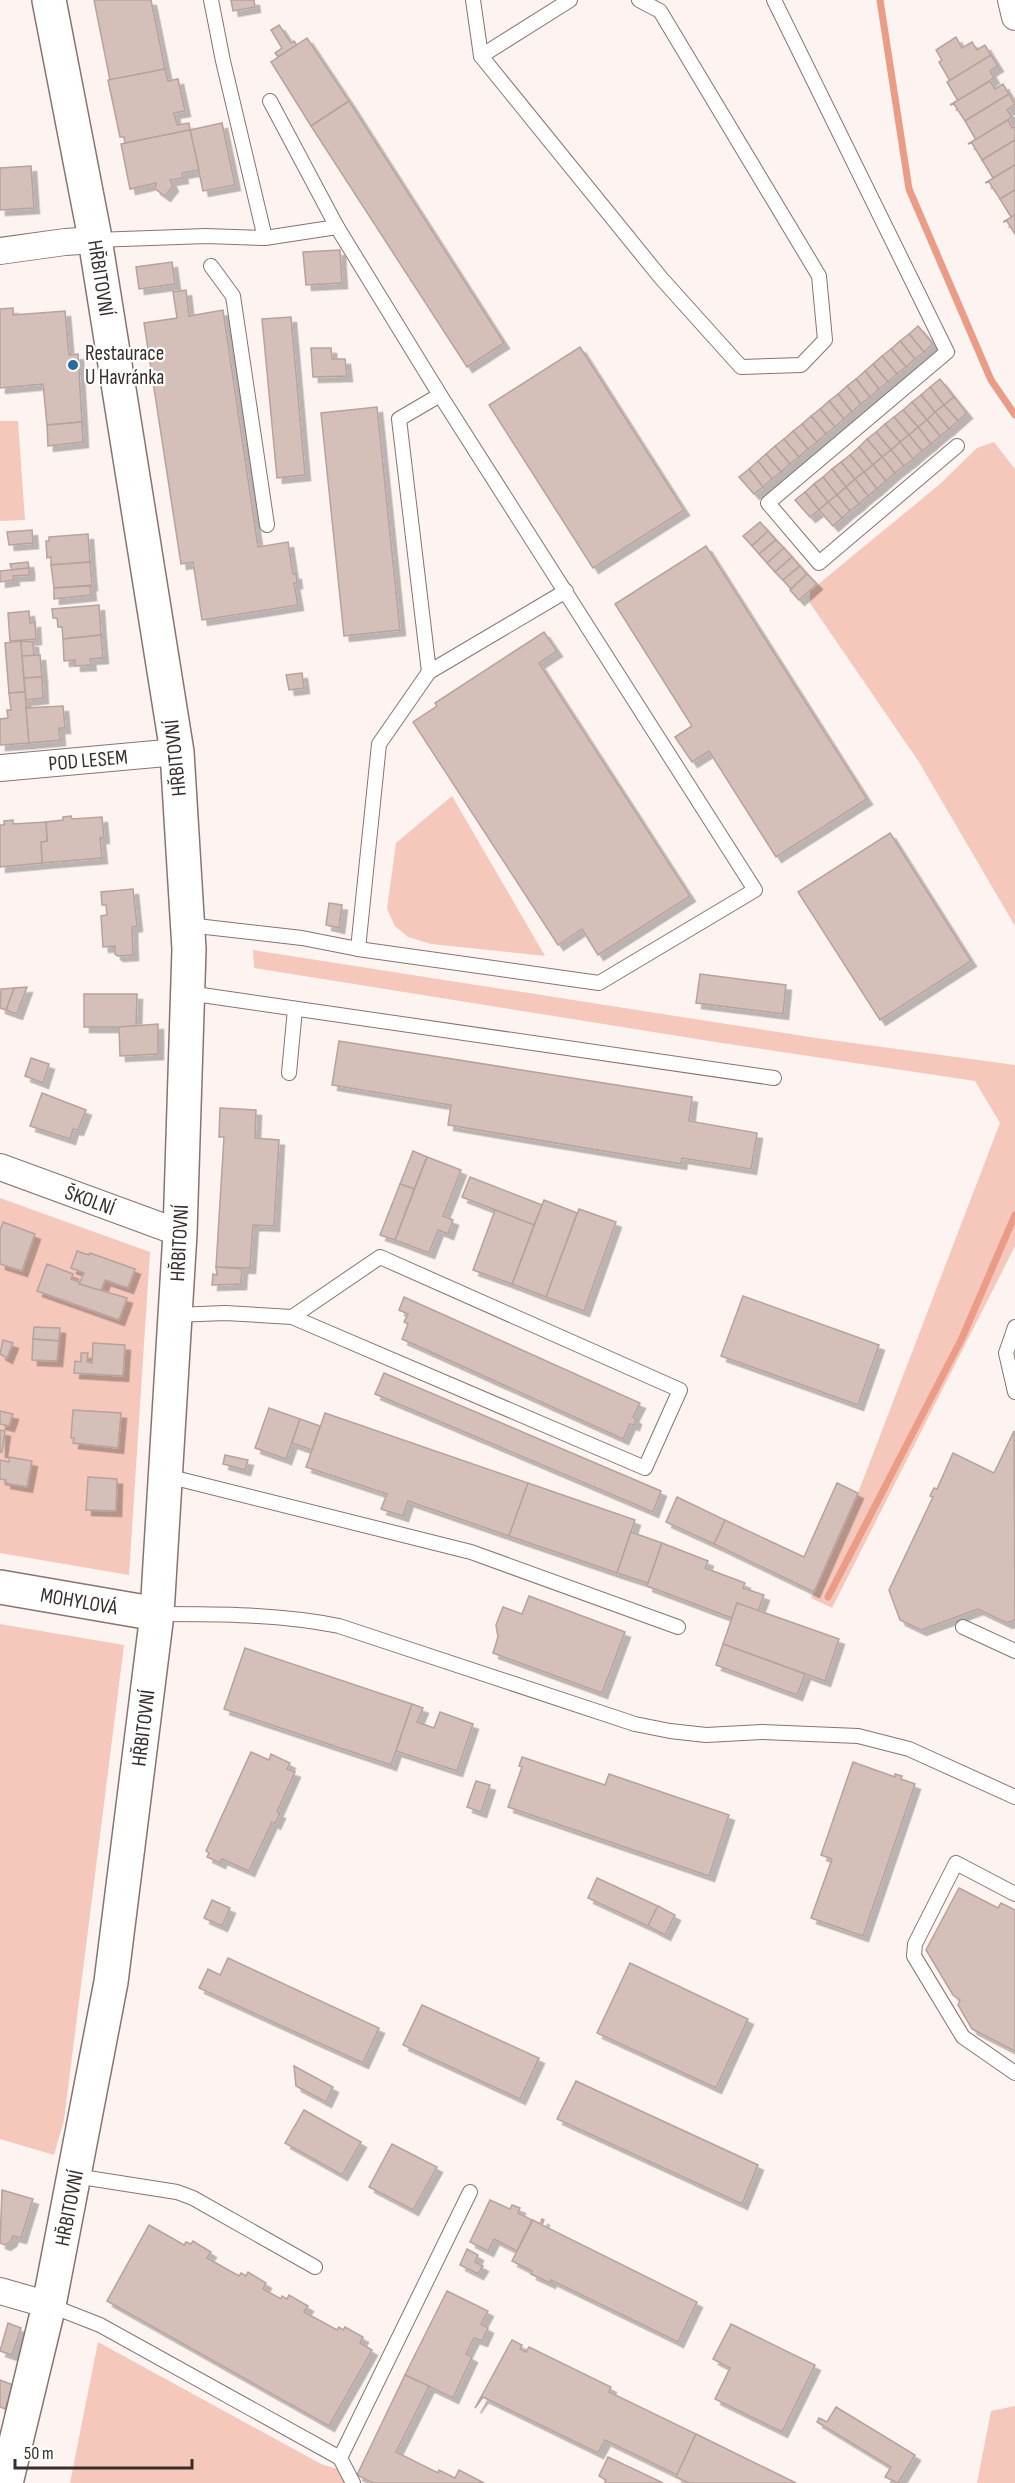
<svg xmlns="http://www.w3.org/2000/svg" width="1015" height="2483" viewBox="0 0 1015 2483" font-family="'Sofia Sans Condensed',sans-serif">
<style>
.green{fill:#f6c8bb}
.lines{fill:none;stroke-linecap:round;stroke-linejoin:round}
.stream{stroke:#ea9c87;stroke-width:7}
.building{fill:#d5bfb9;stroke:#b7a29d;stroke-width:1.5;filter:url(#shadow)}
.service-casing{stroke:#88746f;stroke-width:16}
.minor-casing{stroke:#88746f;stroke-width:28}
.tertiary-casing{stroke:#88746f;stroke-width:36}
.service{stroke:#fff;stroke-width:14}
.minor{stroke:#fff;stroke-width:26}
.tertiary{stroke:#fff;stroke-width:33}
.poi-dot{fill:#276ba0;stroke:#fff;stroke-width:2}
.labels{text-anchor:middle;stroke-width:4.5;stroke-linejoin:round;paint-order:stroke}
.street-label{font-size:21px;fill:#372e2c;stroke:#fff}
.poi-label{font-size:21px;fill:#372e2c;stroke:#fff;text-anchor:start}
</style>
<defs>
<filter id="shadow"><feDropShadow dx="5.5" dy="5.5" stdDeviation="0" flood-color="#0004"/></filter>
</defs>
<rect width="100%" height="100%" fill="#fdf4f1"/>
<g class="green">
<polygon points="0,421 18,421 25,520 0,521"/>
<polygon points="994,442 1015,469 1015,926 919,762 810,603 810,591 940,484 977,448"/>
<polygon points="452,796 545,956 431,944 408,937 395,926 387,909 396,843"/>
<polygon points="253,950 816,1038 1015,1065 1015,1246 832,1608 811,1598 858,1493 1000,1123 975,1081 722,1043 254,968"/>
<polygon points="0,1198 150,1252 129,1575 0,1553"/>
<polygon points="0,1624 124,1645 64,2120 54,2155 0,2139"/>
<polygon points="98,2342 321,2464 357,2475 361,2483 70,2483"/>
<polygon points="1015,2406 1015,2483 977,2483 991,2411"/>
</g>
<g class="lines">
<g class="stream">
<polyline points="880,0 909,189 991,380 1015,415"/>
<polyline points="828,1597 962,1338 1015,1215"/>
</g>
</g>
<g class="building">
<polygon points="94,0 151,0 165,69 110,80"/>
<polygon points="231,0 254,0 255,7 233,11"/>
<polygon points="279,25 291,43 294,41 297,45 278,57 275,53 282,48 271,30"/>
<polygon points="956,37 962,48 972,42 977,50 985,45 991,55 950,81 939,62 942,60 936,50"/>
<polygon points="307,38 349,101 311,126 271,62"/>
<polygon points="991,55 998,66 990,71 994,78 958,101 947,82"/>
<polygon points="165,69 168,81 178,79 185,111 174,113 177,125 189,123 190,130 125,143 124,137 120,137 108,80"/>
<polygon points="990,81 995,89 1003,84 1009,94 965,121 954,104 950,105"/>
<polygon points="1009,94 1015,104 1007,110 1012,117 976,140 965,121"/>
<polygon points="349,101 504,343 467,367 311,126"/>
<polygon points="1008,120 1012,128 1015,126 1015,140 982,160 972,143 968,144"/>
<polygon points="222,123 235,185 203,191 190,130"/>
<polygon points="190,130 199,170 182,173 183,178 170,180 173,186 165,196 155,189 156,183 130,189 121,144"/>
<polygon points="1015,140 1015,165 993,178 982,160"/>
<polygon points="1015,165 1015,190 1000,199 989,182 985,183"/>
<polygon points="31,166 34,208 0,210 0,168"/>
<polygon points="1015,190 1015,215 1011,217 1000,199"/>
<polygon points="1015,215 1015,234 1007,221 1003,222"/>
<polygon points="340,250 342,283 306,285 303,252"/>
<polygon points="172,262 175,284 139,289 136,267"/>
<polygon points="186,290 189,316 223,310 258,547 288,542 293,574 296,574 297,583 294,583 298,605 202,620 193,562 181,564 144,323 177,318 173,292"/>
<polygon points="13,308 13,315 65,311 69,355 78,354 82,422 47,425 43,384 0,388 0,309"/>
<polygon points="291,317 305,475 277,478 262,319"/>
<polygon points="918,326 933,344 924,352 909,334"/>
<polygon points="909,334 924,352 915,359 900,341"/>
<polygon points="900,341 915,359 906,367 891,349"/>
<polygon points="580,347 684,510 593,568 489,405"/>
<polygon points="311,348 331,348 332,359 345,359 347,376 313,377"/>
<polygon points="891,349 906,367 897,374 882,356"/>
<polygon points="882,356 897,374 888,382 873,364"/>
<polygon points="873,364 888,382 879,389 865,371"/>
<polygon points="865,371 879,389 870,397 856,379"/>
<polygon points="856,379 870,397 861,404 847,386"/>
<polygon points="940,379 954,397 944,405 930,387"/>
<polygon points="847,386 861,404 852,412 838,394"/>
<polygon points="930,387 944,405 935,412 921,395"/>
<polygon points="838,394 852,412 844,419 829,401"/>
<polygon points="921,395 935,412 927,420 912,402"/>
<polygon points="954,397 967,413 958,421 944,405"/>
<polygon points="829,401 844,419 835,427 820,409"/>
<polygon points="912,402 927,420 918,427 903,410"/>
<polygon points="944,405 958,421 949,429 935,412"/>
<polygon points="377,407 400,630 344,636 321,413"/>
<polygon points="820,409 835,427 826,434 811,416"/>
<polygon points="903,410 918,427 909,435 894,417"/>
<polygon points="935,412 949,429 940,436 927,420"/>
<polygon points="811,416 826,434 817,442 802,424"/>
<polygon points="894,417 909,435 900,442 885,424"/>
<polygon points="927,420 940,436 931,444 918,427"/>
<polygon points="82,422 83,442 48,446 47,425"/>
<polygon points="802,424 817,442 808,449 793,431"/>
<polygon points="885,424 900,442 891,450 876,432"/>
<polygon points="918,427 931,444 922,451 909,435"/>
<polygon points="793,431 808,449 799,457 784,439"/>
<polygon points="876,432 891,450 882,457 867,439"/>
<polygon points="909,435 922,451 913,459 900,442"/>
<polygon points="784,439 799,457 790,464 775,446"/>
<polygon points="867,439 882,457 873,465 859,447"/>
<polygon points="900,442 913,459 904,466 891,450"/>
<polygon points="775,446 790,464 781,472 766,454"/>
<polygon points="859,447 873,465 864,472 850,455"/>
<polygon points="891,450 904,466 895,473 882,457"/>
<polygon points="766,454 781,472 772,479 758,461"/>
<polygon points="850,455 864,472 855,479 841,462"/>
<polygon points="882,457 895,473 886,481 873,465"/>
<polygon points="758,461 772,479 763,487 749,469"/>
<polygon points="841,462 855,479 846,487 832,469"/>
<polygon points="873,465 886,481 877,489 864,472"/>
<polygon points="749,469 763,487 754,494 739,477"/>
<polygon points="832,469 846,487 837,495 823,477"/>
<polygon points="864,472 877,489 868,496 855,479"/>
<polygon points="823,477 837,495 828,502 814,484"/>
<polygon points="855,479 868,496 859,504 846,487"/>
<polygon points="814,484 828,502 819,510 805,492"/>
<polygon points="846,487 859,504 850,511 837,495"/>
<polygon points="805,492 819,510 810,517 795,500"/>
<polygon points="837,495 850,511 842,518 828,502"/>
<polygon points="828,502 842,518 833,526 819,510"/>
<polygon points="760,522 768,531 752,546 743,536"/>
<polygon points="32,530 33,543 9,545 7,532"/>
<polygon points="768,531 776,540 759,554 752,546"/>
<polygon points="88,534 90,562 51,565 51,557 47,558 46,541 49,541 49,537"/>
<polygon points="776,540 784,548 767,563 759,554"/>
<polygon points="706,546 867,799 776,857 709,751 692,762 675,737 692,726 615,604"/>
<polygon points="784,548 792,557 775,572 767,563"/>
<polygon points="792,557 800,566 783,580 775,572"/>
<polygon points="28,562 29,568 12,570 10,564"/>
<polygon points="90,562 92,585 54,588 51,565"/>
<polygon points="800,566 807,574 791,589 783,580"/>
<polygon points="29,568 29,575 13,576 14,580 0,582 0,571"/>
<polygon points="807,574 817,584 799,600 790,590"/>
<polygon points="90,586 91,595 54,599 54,588"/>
<polygon points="99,605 101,635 63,639 62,627 58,627 57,618 53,618 52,609"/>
<polygon points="29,611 30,623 35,622 36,639 10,641 8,613"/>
<polygon points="544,632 557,651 539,663 690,896 598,955 582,929 558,945 413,722 437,706 435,703"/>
<polygon points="101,635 103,658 90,659 91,665 75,666 75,660 64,661 63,639"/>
<polygon points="21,641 25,692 9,693 5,643"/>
<polygon points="21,641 33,642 34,656 22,656"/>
<polygon points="40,655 42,677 24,678 22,656"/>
<polygon points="302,673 304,688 289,690 286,675"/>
<polygon points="42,677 43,698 26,700 24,678"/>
<polygon points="25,692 29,743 0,745 0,719 8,718 7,710 11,710 9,693"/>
<polygon points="63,706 65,728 59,728 60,740 29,743 26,708"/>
<polygon points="71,816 72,819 102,817 104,838 100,838 102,858 42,863 41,842 47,841 46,822 63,820 63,817"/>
<polygon points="13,820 13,824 46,822 47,841 41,842 42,863 0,867 0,825 4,825 4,821"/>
<polygon points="890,833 971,961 880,1020 798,892"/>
<polygon points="133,889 137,926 132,927 133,955 118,956 115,954 115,946 103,947 101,916 107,915 106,905 102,905 101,892"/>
<polygon points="329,903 342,905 339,928 326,925"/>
<polygon points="700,974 786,985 783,1014 696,1003"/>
<polygon points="27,987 17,1014 6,1010 14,988"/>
<polygon points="14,988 6,1010 0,1008 1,989"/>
<polygon points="84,994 137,994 136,1027 84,1027"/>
<polygon points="158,1024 158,1054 120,1056 119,1027"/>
<polygon points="339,1041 692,1097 689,1121 757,1133 751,1169 682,1158 681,1164 448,1125 451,1105 332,1085"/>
<polygon points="31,1058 49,1064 43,1083 25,1076"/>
<polygon points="42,1093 86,1110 78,1130 73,1129 70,1139 30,1126"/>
<polygon points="220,1108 256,1110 255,1138 279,1140 274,1226 253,1225 250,1268 216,1267 224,1137 219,1137"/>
<polygon points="413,1151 427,1157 414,1189 400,1184"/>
<polygon points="427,1157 461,1170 443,1216 453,1220 448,1234 438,1230 429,1253 395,1240"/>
<polygon points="470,1177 542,1205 534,1225 462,1197"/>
<polygon points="400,1184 414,1189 395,1240 380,1235"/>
<polygon points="544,1200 577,1213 546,1297 512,1284"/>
<polygon points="579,1209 616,1222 584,1311 546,1297"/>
<polygon points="495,1210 534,1225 512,1284 473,1270"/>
<polygon points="3,1222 35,1234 22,1271 0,1264 0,1231"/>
<polygon points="77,1251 89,1255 90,1253 135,1269 128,1288 105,1280 101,1291 79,1284 84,1273 71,1268"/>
<polygon points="47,1264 73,1274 71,1279 80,1282 79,1284 127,1298 119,1320 37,1291"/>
<polygon points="216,1267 242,1269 241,1284 212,1285 213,1274 217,1275"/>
<polygon points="743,1296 879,1345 858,1405 721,1356"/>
<polygon points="404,1297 640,1403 633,1417 636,1419 634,1425 630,1424 623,1439 402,1339 408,1324 404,1322 408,1314 399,1310"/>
<polygon points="34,1327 60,1328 59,1341 33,1339"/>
<polygon points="33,1339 59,1341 57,1361 32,1360"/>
<polygon points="3,1340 13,1343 7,1358 0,1354"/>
<polygon points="93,1343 125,1345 123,1376 74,1373 75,1361 81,1362 81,1353 88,1353 87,1362 92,1363"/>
<polygon points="384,1373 661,1491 653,1512 375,1394"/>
<polygon points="269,1408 300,1419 286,1459 255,1448"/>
<polygon points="73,1410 121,1413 118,1448 73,1443 74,1438 71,1438"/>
<polygon points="0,1411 13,1414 9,1426 0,1424"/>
<polygon points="325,1413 528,1483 509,1536 408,1501 403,1516 381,1509 387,1494 306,1467"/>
<polygon points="300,1419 320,1426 312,1450 292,1443"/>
<polygon points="0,1430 5,1431 2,1452 0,1452"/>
<polygon points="1014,1431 1015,1620 1007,1623 978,1609 921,1630 900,1620 889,1590 933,1497 930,1496 934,1488 937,1489 953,1453 994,1473"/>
<polygon points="225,1455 248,1460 245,1470 223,1464"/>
<polygon points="9,1457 32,1461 27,1487 5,1483 6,1480 0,1479 0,1460 9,1462"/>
<polygon points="88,1477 117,1479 116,1511 86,1510"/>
<polygon points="528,1483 635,1520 617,1573 509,1536"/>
<polygon points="837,1483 858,1493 814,1592 714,1544 725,1520 804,1557"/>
<polygon points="677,1497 725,1520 714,1544 666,1522"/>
<polygon points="631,1532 662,1543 648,1583 617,1573"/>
<polygon points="662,1543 708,1561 705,1568 745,1583 743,1588 764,1595 758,1611 737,1603 732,1618 647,1586"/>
<polygon points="529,1596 625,1632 602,1693 493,1653 498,1637 496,1625 503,1607 522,1614"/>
<polygon points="737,1603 839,1639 825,1681 723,1644"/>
<polygon points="723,1644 805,1674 797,1695 716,1665"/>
<polygon points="245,1648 412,1704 391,1765 224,1709"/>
<polygon points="412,1704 423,1708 417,1722 434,1728 440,1712 473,1724 457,1771 396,1751"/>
<polygon points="251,1752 269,1760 271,1754 290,1763 287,1769 295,1772 277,1812 280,1813 275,1824 272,1822 249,1871 222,1859 220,1863 207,1857 209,1853 206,1851"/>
<polygon points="522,1757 605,1785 609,1774 729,1815 709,1876 508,1807 522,1767 519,1766"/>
<polygon points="853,1762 895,1777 895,1774 902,1776 901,1779 915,1784 863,1936 811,1918 832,1859 821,1855"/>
<polygon points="476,1781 490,1785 481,1812 467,1807"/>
<polygon points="597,1878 658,1906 648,1926 588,1898"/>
<polygon points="959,1888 998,1908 1001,1903 1015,1910 1015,2051 972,2029 958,2005 960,2000 953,1995 926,1950"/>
<polygon points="212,1900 230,1908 222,1926 204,1918"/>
<polygon points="658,1906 675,1915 665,1935 648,1926"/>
<polygon points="228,1958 379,2028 363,2063 199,1988 208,1969 220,1975"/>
<polygon points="630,1963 748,2019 716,2088 597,2033"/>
<polygon points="422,2005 539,2058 520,2099 403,2045"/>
<polygon points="294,2066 333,2087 326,2102 296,2086"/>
<polygon points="576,2081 758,2165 742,2204 557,2119"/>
<polygon points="304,2110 361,2142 342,2175 285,2143"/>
<polygon points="392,2144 437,2167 413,2210 369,2187"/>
<polygon points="2,2190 33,2199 21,2238 13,2236 11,2241 5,2245 0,2243"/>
<polygon points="490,2200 510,2209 512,2205 520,2208 518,2213 532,2220 517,2251 494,2239 488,2251 470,2242"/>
<polygon points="542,2219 544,2220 542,2225 697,2302 678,2342 551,2280 550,2283 531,2274 532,2271 512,2261 533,2220 540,2224"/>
<polygon points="149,2225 184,2245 186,2242 191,2244 193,2241 211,2252 207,2258 239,2276 241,2273 246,2276 248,2272 266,2283 263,2289 281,2299 282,2296 287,2299 289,2295 308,2306 304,2312 337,2330 339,2327 343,2330 345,2327 363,2337 360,2343 372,2350 329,2426 107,2301"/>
<polygon points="467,2249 478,2255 475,2262 483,2266 478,2274 460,2265"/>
<polygon points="447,2291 488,2311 481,2324 488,2328 482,2341 474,2338 466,2354 472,2357 453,2398 405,2375"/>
<polygon points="8,2323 21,2328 12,2355 0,2351"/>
<polygon points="731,2324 815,2365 782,2432 715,2399 730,2368 713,2359"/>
<polygon points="512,2340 522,2345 520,2349 526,2352 529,2347 611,2387 609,2392 696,2434 677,2475 605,2440 598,2453 483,2397 475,2408"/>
<polygon points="405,2375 429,2386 396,2452 438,2473 439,2470 455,2478 459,2470 484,2483 373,2483 357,2475"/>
<polygon points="0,2380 13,2385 5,2409 0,2407"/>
<polygon points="836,2407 915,2455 898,2483 885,2477 891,2467 817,2422 819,2418 827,2422"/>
<polygon points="696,2434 796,2483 689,2483 676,2477"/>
<polygon points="608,2457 663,2483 605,2483 606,2480 599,2476"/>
</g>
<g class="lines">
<defs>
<g id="service">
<polyline points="211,0 223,61 265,238 337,227 440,395"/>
<polyline points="473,0 481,56 661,278 741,367 801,365 825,340 819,276 660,11 639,0"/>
<polyline points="774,0 947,352 768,503 819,563 957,446"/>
<polyline points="481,56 570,0"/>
<polyline points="270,101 337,227"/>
<polyline points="95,240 206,236 265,238"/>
<polyline points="211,266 233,296 267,525"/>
<polyline points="188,925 302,938 358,949 599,983 755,890 440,395 399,419 429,672"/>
<polyline points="358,949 379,744 429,672 566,591"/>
<polyline points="188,993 774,1078"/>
<polyline points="289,1073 295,1009"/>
<polyline points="175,1315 225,1313 292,1317 645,1468 680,1390 380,1257 292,1317"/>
<polyline points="1015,1327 1006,1353 1015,1392"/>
<polyline points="167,1476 471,1552 678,1627"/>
<path d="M157,1614C219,1614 279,1614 339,1626L635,1724L670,1731L706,1735L762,1732L858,1736L909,1749L1015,1797"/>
<polyline points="963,1627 1015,1651"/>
<polyline points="1015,1894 956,1863 915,1944 914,1956 963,2037 1015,2073"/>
<polyline points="75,2176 177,2192 193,2198 315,2267"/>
<polyline points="49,2305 100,2325 340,2458 353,2483"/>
<polyline points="340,2458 470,2192"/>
</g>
<g id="minor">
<polyline points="1011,0 1015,17"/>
<polyline points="0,251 65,242 95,240"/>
<polyline points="0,768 177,752"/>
<polyline points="0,1167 180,1233"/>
<polyline points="0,2291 49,2305"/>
</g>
<g id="tertiary">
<polyline points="0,1587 157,1614"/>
<polyline points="6,2483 49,2305 111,1982 157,1614 180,1233 189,949 177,752 94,233 49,0"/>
</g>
</defs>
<use href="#service" class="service-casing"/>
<use href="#minor" class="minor-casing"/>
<use href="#tertiary" class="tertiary-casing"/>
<use href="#service" class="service"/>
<use href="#minor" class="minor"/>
<use href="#tertiary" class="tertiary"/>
</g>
<circle class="poi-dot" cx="73" cy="365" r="6"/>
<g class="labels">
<g class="street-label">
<text transform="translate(101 278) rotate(81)" y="7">HŘBITOVNÍ</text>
<text transform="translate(175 758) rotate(-96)" y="7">HŘBITOVNÍ</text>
<text transform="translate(88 760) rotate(-5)" y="7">POD LESEM</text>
<text transform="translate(90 1200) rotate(20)" y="7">ŠKOLNÍ</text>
<text transform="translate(179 1243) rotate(-87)" y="7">HŘBITOVNÍ</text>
<text transform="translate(79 1601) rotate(10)" y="7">MOHYLOVÁ</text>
<text transform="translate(143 1728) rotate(-83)" y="7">HŘBITOVNÍ</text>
<text transform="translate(69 2208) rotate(-79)" y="7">HŘBITOVNÍ</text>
</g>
<g class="poi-label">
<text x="85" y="360">Restaurace<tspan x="85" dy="24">U Havránka</tspan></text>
</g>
</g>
<path d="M15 2459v9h177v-9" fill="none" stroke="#372e2c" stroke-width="3"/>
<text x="24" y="2459" font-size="18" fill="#372e2c" stroke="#ffffff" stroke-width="4.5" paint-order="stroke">50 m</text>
</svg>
